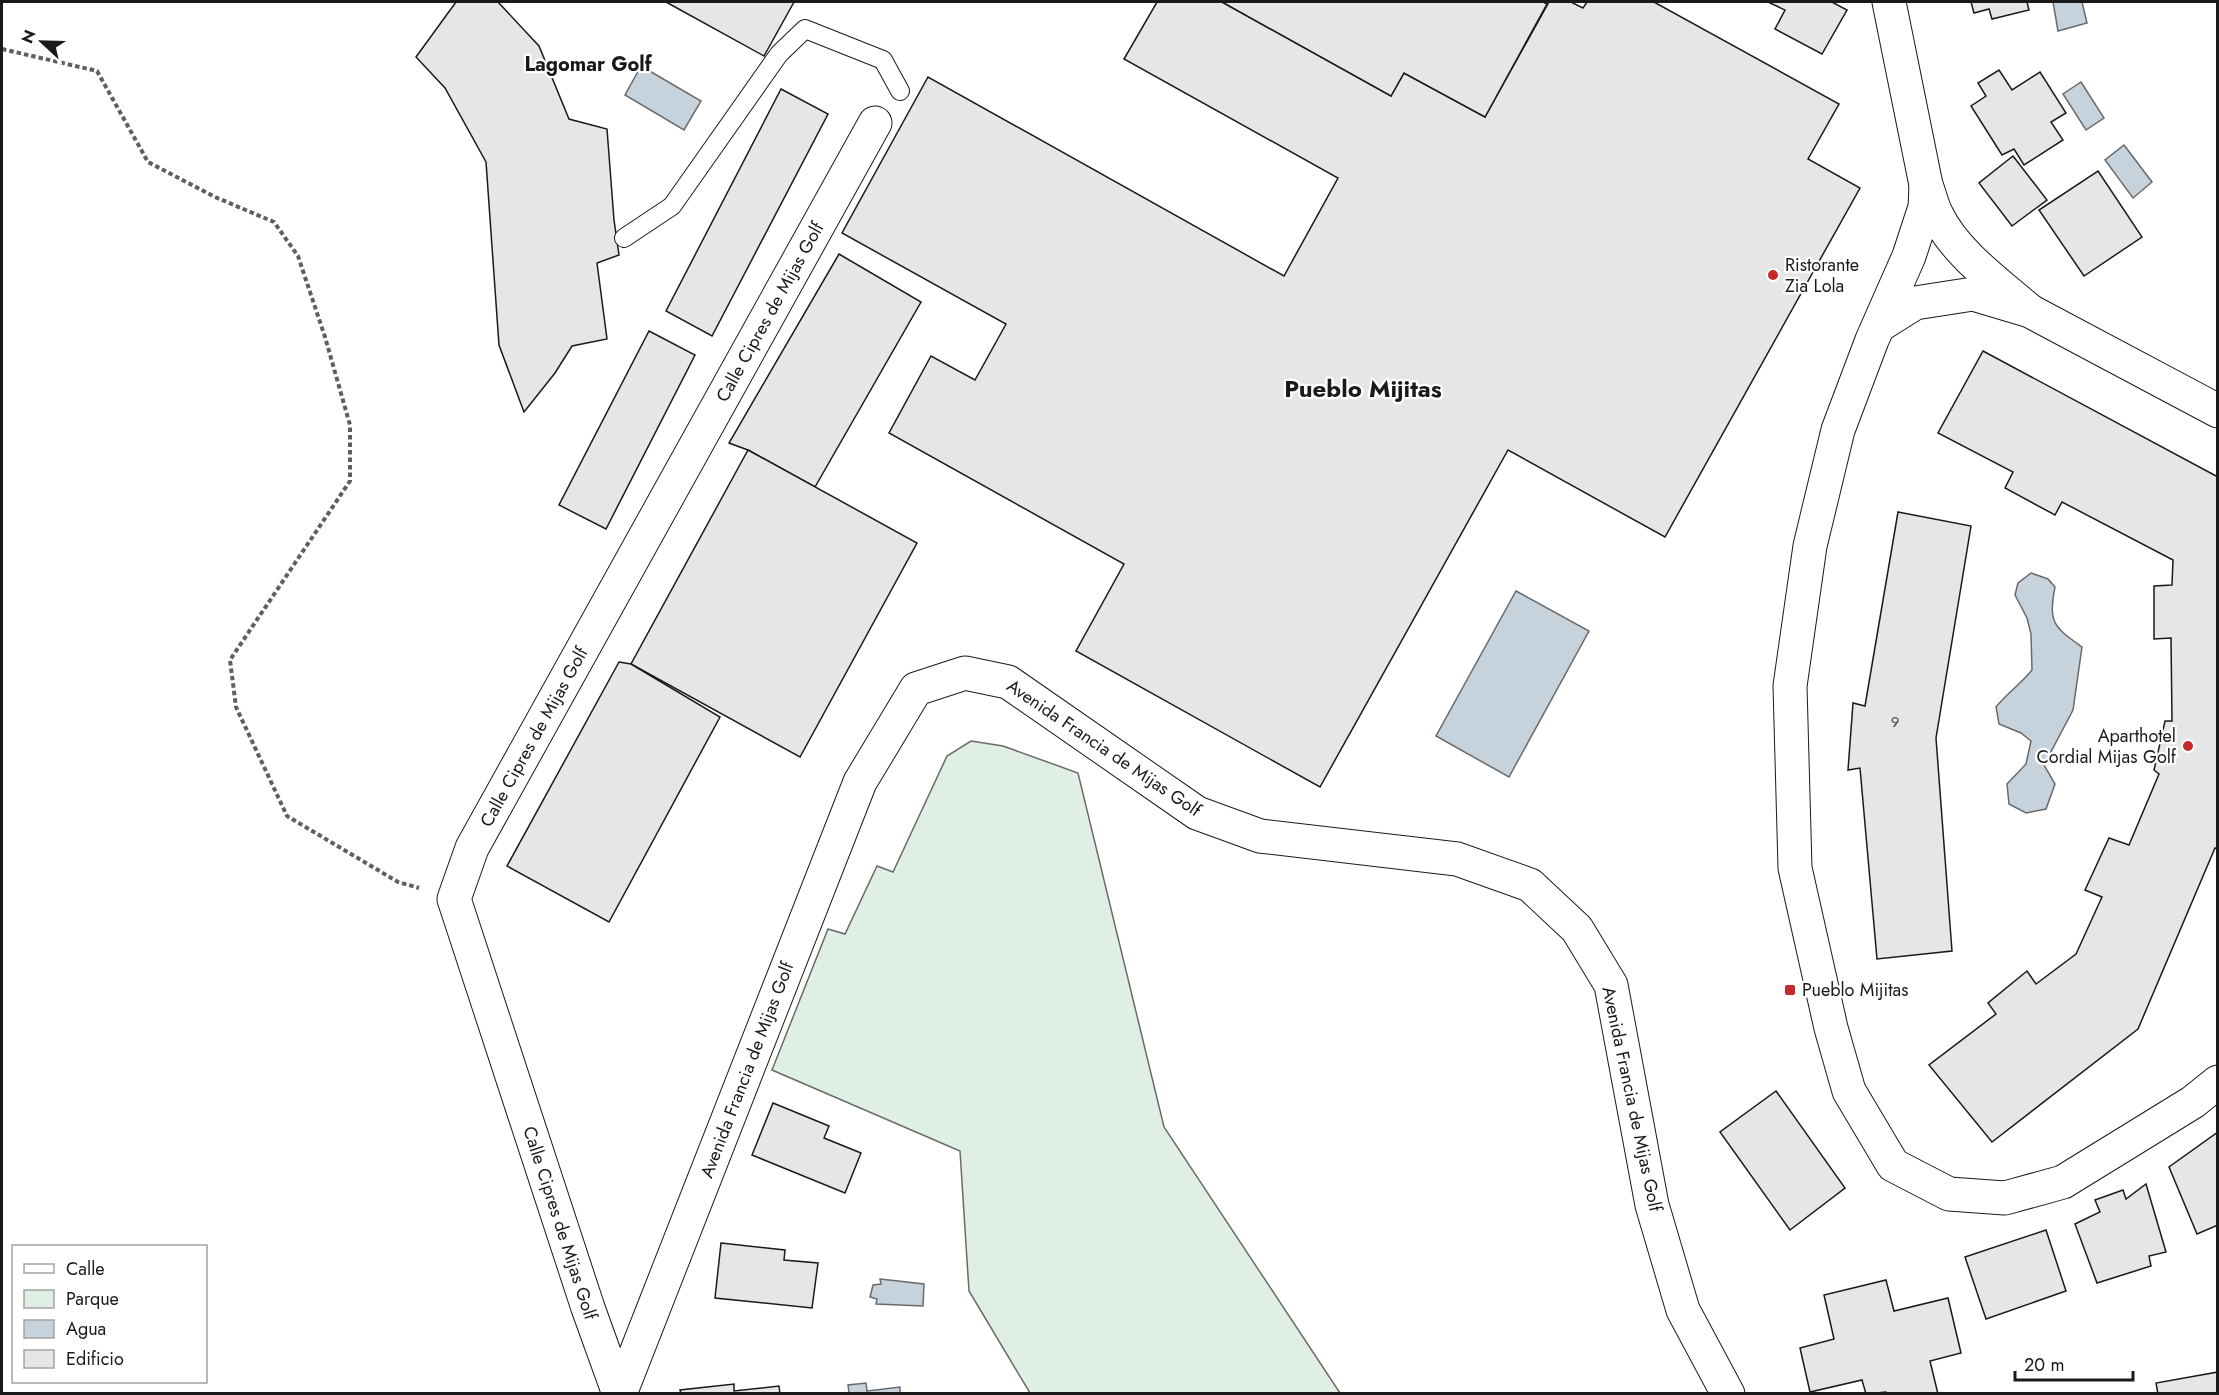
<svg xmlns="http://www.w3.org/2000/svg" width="2219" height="1395" viewBox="0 0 2219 1395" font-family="Jost,sans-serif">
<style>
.green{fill:#e0efe3;stroke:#6a6a6a;stroke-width:1.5}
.water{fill:#c6d2dc;stroke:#6a6a6a;stroke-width:1.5}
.building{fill:#e6e6e6;stroke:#1a1a1a;stroke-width:1.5}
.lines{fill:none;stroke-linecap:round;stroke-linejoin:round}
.service-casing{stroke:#1a1a1a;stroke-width:20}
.minor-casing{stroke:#1a1a1a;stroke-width:35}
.path{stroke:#5f5f5f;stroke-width:4;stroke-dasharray:4.5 3;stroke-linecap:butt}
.service{stroke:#fff;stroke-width:18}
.minor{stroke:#fff;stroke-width:33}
.poi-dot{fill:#c62828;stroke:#fff;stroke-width:2}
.labels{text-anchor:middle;stroke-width:4.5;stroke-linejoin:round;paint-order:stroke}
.number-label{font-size:15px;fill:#4d4d4d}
.poi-label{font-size:18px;fill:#1a1a1a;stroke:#fff;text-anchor:start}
.street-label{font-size:18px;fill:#1a1a1a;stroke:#fff}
.neighbourhood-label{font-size:20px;font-weight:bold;fill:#1a1a1a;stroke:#fff}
.district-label{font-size:24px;font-weight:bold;fill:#1a1a1a;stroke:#fff}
</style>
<rect width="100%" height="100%" fill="#fff"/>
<polygon class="green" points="971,741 1003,746 1078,773 1164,1127 1340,1393 1030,1393 969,1291 960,1151 772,1070 828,929 845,934 877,866 893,872 947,756"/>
<g class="water">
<polygon points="2053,2 2082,2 2087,23 2058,31"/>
<polygon points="641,66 701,101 684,130 625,95"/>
<polygon points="2081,82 2104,118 2086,130 2063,94"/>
<polygon points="2124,145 2152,182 2133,198 2105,160"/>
<path d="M2031,573L2048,579L2055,587C2048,623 2054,627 2082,647L2073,710L2044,765L2055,784L2046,809L2026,813L2009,804L2007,784L2026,764L2031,741L2021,733L1999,724L1996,707C2007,693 2021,684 2032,670L2031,634L2027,618L2015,595L2018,583Z"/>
<polygon points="1516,591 1589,631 1509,777 1436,736"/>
<polygon points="880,1279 924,1284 923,1306 876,1304 877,1299 870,1297 873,1285 881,1284"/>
<polygon points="866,1383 867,1391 900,1387 900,1393 849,1393 848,1385"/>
</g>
<g class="building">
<polygon points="456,2 498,2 539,46 569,119 607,129 614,220 619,255 597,263 607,339 572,346 555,373 524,412 499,345 486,162 445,88 416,57"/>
<polygon points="666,2 794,2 764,56"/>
<polygon points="1157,2 1222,2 1391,96 1404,73 1485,117 1549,2 1571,2 1583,8 1587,2 1654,2 1839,104 1808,159 1860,188 1665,537 1508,450 1320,787 1076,651 1124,564 889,433 931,356 975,380 1006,324 842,233 928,77 1284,276 1338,178 1124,59"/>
<polygon points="1222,2 1543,2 1547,4 1485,117 1404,73 1391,96"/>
<polygon points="1768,2 1832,2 1847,10 1822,54 1775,29 1785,10"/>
<polygon points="1971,2 2027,2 2029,10 1992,19 1989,9 1974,13"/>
<polygon points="1999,70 2012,90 2040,72 2066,113 2051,122 2063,140 2024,165 2014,149 2002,155 1971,106 1986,96 1978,83"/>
<polygon points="781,89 828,114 712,336 666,311"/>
<polygon points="2013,156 2047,200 2012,226 1979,183"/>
<polygon points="2098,171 2142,237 2084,276 2039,210"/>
<polygon points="839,254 921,302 815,487 748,450 729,443"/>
<polygon points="649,331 695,355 606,529 559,505"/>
<polygon points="1983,351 2218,477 2218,849 2215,848 2138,1029 1992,1142 1929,1065 1996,1014 1988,1003 2027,971 2036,984 2076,954 2102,897 2085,890 2109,838 2129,845 2159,774 2154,770 2165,721 2172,721 2171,638 2154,639 2154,586 2172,585 2173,560 2062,502 2055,515 2005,488 2013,472 1938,433"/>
<polygon points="748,450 917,543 800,757 631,664"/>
<polygon points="1898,512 1971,526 1936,738 1952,951 1877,959 1860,768 1848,770 1853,703 1865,706"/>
<polygon points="619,662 631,664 720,717 609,922 507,866"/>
<polygon points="1776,1091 1845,1188 1790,1230 1720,1132"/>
<polygon points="773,1103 829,1126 824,1138 861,1153 845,1193 752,1155"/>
<polygon points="2218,1132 2218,1225 2197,1234 2169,1167"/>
<polygon points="2146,1184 2166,1252 2149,1256 2151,1266 2097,1283 2075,1224 2100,1212 2095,1200 2123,1190 2126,1199"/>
<polygon points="2046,1230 2066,1291 1986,1319 1965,1257"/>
<polygon points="721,1243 785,1250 784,1260 818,1263 812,1308 715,1298"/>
<polygon points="1886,1280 1894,1311 1948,1298 1961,1353 1930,1361 1938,1394 1887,1394 1886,1392 1866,1394 1862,1380 1810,1392 1800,1348 1834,1339 1824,1295"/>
<polygon points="2218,1372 2218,1394 2158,1394 2156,1383"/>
<polygon points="734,1384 734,1391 779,1386 780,1394 681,1394 680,1390"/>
</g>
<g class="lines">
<defs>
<polyline id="service" points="624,238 672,206 779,54 805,29 883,60 900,91"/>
<g id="minor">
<polyline points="1889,2 1926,185"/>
<path d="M2030,311C1999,284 1955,253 1937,215C1932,206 1930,195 1926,185L1925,207L1909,256L1872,340L1838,430L1810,546L1790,686L1795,868L1831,1028L1849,1091L1893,1165L1949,1194L2005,1198L2063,1182L2193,1102L2218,1082"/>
<polyline points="1880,325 1915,303 1973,294 2030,311 2218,411"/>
<polyline points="619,1394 588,1308 454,899 472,848 875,123"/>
<polyline points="620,1394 860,782 916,689 965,673 1008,682 1197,813 1260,836 1457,859 1530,885 1577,929 1611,985 1652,1205 1683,1310 1728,1394"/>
</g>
</defs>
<use href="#service" class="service-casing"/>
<use href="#minor" class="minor-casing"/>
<polyline class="path" points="2,49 97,71 148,162 215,197 274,222 298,256 325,337 350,425 350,481 230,660 236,707 287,816 398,882 419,888"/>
<use href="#service" class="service"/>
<use href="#minor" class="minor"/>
</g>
<g class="poi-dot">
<circle cx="1773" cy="275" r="6"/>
<circle cx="2188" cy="746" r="6"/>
<rect x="1784" y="984" width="12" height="12" rx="3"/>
</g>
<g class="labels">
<g class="number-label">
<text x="1895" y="727">9</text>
</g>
<g class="poi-label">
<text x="1785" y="271">Ristorante<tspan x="1785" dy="21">Zia Lola</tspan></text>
<text x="2176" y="742" text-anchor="end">Aparthotel<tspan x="2176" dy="21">Cordial Mijas Golf</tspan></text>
<text x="1802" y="996">Pueblo Mijitas</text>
</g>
<g class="street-label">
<text transform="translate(770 312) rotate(-61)" y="6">Calle Cipres de Mijas Golf</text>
<text transform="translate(534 737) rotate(-61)" y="6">Calle Cipres de Mijas Golf</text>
<text transform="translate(1104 748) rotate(34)" y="6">Avenida Francia de Mijas Golf</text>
<text transform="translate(747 1070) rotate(-69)" y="6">Avenida Francia de Mijas Golf</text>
<text transform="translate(1632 1099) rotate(78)" y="6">Avenida Francia de Mijas Golf</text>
<text transform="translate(560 1223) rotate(72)" y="6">Calle Cipres de Mijas Golf</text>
</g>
<g class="neighbourhood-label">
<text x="588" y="71">Lagomar Golf</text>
</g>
<g class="district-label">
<text x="1363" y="397">Pueblo Mijitas</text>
</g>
</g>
<rect width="2219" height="1395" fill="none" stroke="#1a1a1a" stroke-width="6"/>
<rect x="12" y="1245" width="195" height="138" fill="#ffffff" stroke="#a3a3a3" stroke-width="1.5"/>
<rect x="24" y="1264" width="30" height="9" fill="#ffffff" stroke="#a3a3a3" stroke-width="1.5"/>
<text x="66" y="1275" font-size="18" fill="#1a1a1a">Calle</text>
<rect x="24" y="1290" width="30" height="18" fill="#e0efe3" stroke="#a3a3a3" stroke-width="1.5"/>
<text x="66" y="1305" font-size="18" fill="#1a1a1a">Parque</text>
<rect x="24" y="1320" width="30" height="18" fill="#c6d2dc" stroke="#a3a3a3" stroke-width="1.5"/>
<text x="66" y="1335" font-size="18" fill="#1a1a1a">Agua</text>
<rect x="24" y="1350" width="30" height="18" fill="#e6e6e6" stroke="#a3a3a3" stroke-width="1.5"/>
<text x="66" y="1365" font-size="18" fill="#1a1a1a">Edificio</text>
<g transform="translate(42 42) rotate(292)" stroke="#ffffff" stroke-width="4.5" paint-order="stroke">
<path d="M0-4.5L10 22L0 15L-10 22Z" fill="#1a1a1a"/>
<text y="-9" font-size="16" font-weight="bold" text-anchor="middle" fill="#1a1a1a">N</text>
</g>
<path d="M2015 1371v9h118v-9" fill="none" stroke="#1a1a1a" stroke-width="3"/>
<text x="2024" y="1371" font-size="18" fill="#1a1a1a" stroke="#ffffff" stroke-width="4.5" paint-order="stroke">20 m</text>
</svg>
